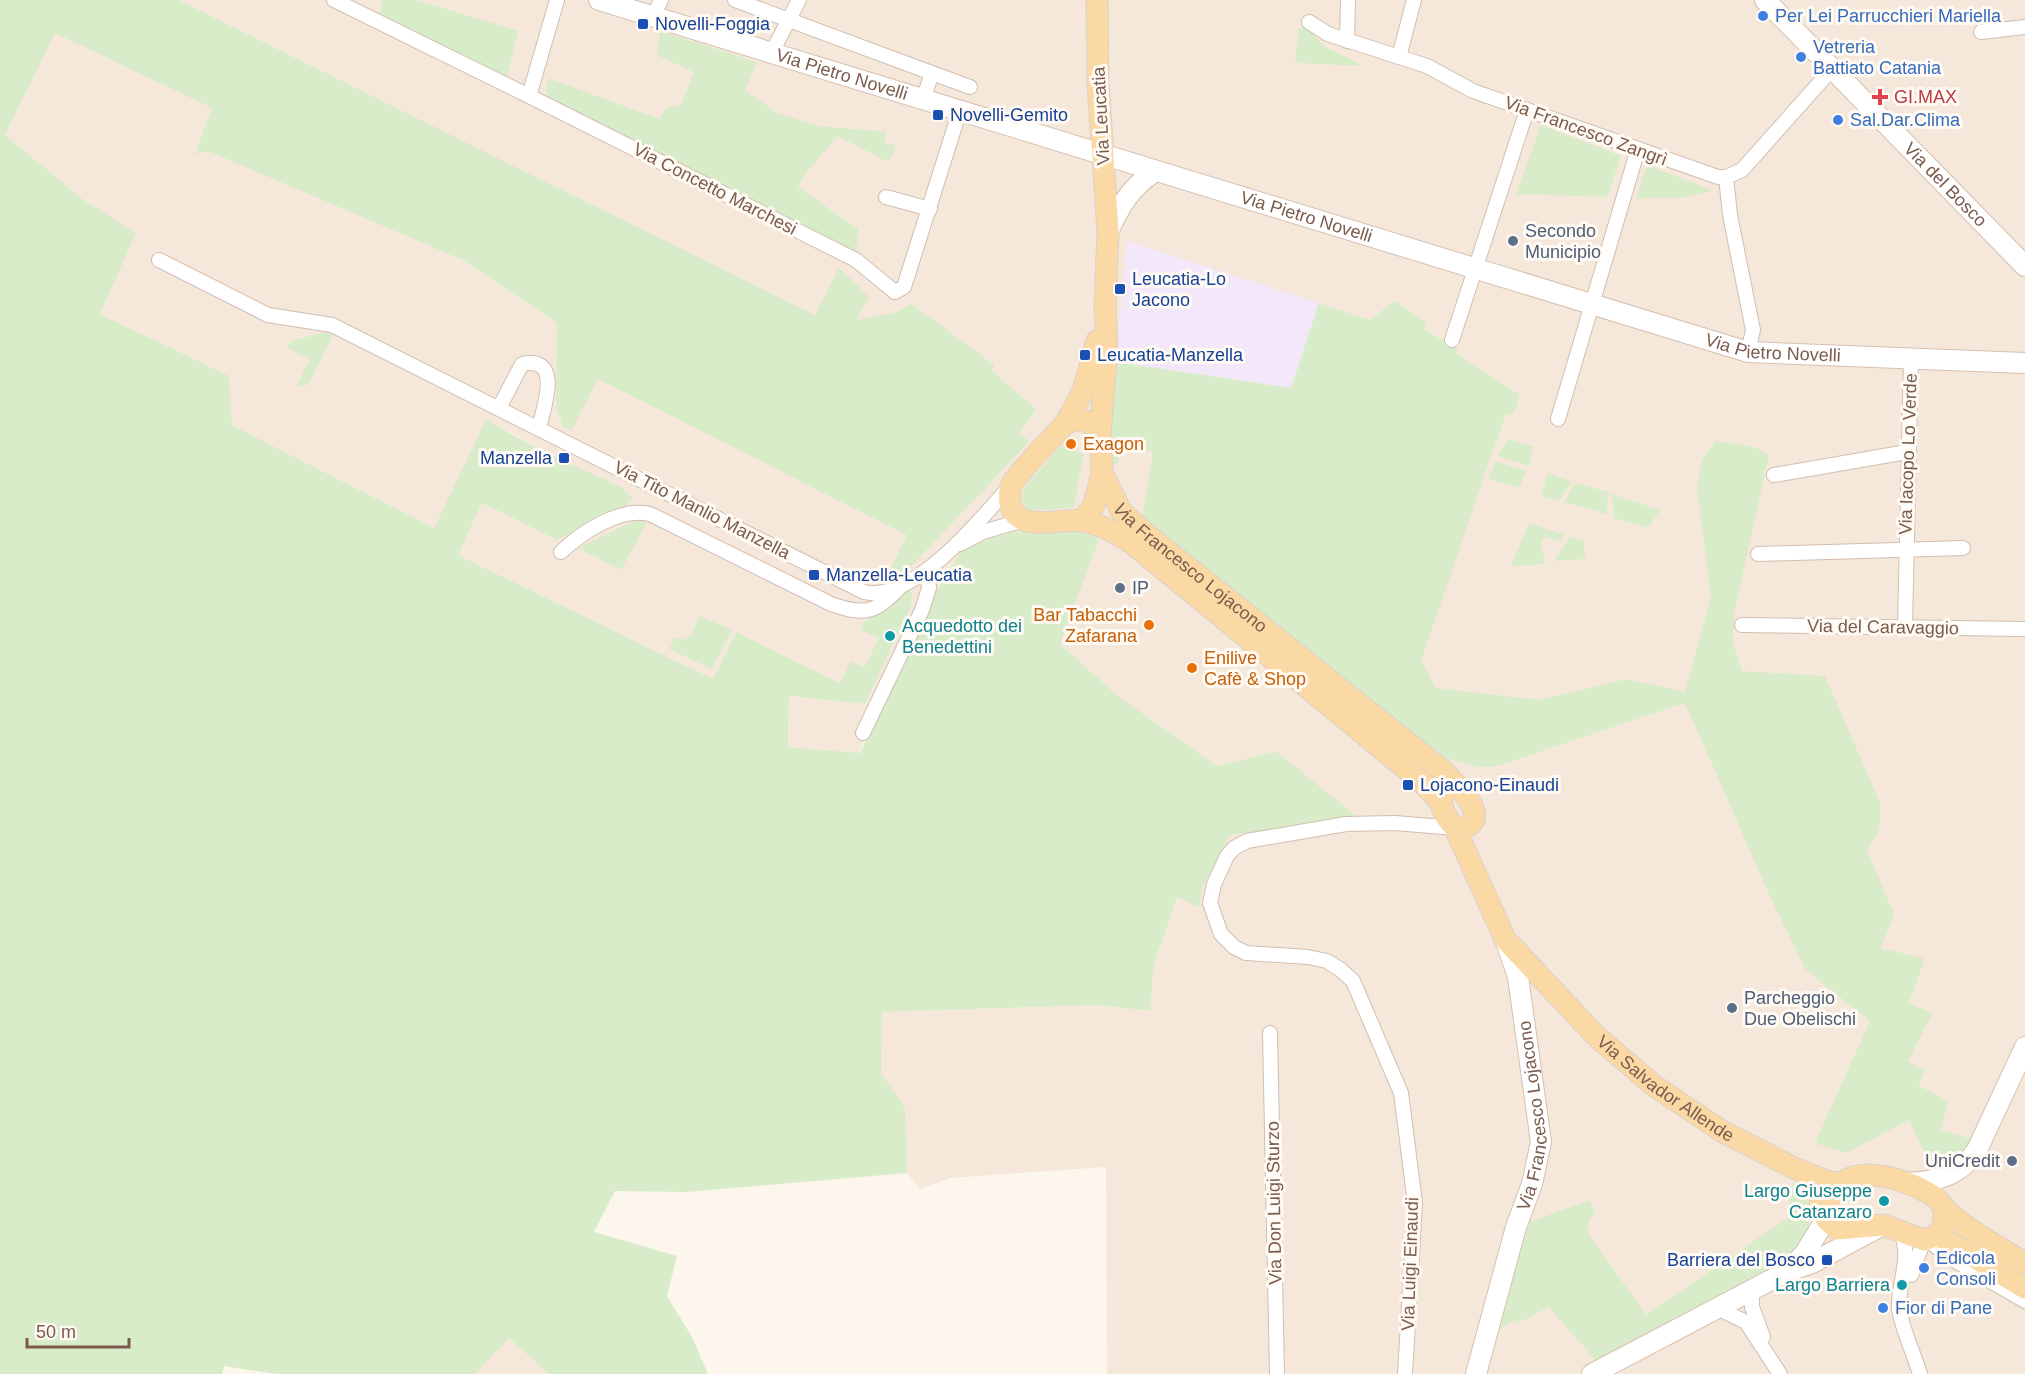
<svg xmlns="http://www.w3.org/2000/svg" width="2025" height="1374" viewBox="0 0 2025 1374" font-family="Helvetica,sans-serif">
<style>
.residential{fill:#f5e8da}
.education{fill:#f3e8fa}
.green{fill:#d8ecc9}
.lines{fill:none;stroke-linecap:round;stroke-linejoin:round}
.minor-casing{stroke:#d1beb0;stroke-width:16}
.secondary-casing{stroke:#d6c0b0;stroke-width:22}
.primary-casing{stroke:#dad1cd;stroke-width:23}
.minor{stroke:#fff;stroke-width:14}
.secondary{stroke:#fff;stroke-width:20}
.primary{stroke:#fbd9a5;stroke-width:21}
.shop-dot{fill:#3f7fe0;stroke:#fffaf3;stroke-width:2}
.transit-dot{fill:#1a4fb4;stroke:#fffaf3;stroke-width:2}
.health-dot{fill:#e0444e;stroke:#fffaf3;stroke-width:2}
.service-dot{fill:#5c6f8a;stroke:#fffaf3;stroke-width:2}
.food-dot{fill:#e8710a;stroke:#fffaf3;stroke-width:2}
.culture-dot{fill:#0f9aa8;stroke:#fffaf3;stroke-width:2}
.labels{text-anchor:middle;stroke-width:6;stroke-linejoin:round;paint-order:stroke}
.shop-label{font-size:18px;fill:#366cbe;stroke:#fffaf3;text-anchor:start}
.transit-label{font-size:18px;fill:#164399;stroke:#fffaf3;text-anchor:start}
.street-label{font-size:18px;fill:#7a5c4d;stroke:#fffaf3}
.health-label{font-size:18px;fill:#be3a42;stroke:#fffaf3;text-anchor:start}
.service-label{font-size:18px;fill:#4e5e75;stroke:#fffaf3;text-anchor:start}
.food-label{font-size:18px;fill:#c56008;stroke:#fffaf3;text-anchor:start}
.culture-label{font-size:18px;fill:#0d838f;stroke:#fffaf3;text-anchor:end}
</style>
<rect width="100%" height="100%" fill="#fdf6ec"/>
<g class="residential">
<polygon points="0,0 2025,0 2025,1374 1107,1374 1106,1167 950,1178 920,1189 907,1173 905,1108 881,1073 882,1012 1098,1005 1150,1011 1154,964 1177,896 1199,906 1202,888 1230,835 1359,819 1276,751 1217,766 1118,696 1060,644 1098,540 1042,531 996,537 967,548 961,553 949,573 895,675 859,753 788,747 789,696 865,704 911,607 912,593 863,622 879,638 864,667 840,683 736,632 713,679 458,555 482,503 557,540 545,452 508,431 434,528 232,425 228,376 100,314 135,233 84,200 5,135 28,89"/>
<polygon points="509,1338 549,1374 475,1374"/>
</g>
<polygon class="education" points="1127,241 1319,303 1291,388 1116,362"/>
<g class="green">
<path d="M0,0H178L815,315L839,268L869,297L856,320L897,312L912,304L994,365L992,371L1036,409L1020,433L1029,442L902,576L890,570L907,535L598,379L571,431L563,427L556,407L557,323L463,260L208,151L195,154L212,108L55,33L5,135L84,200L136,233L100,314L229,376L232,425L434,528L486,420L545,452L621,487L633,498L625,507L557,540L482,503L458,555L713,679L736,632L840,683L851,661L864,667L879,638L861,630L863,622C880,613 892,599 909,590L912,593L911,607L865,704L789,696L788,747L860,753L924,612L960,553C989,531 1067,520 1099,539L1060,644L1118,696L1217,766L1276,751L1360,819L1230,835L1202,888L1199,907L1177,897L1154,964L1150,1011L1098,1005L882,1012L881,1073L905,1108L907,1173L687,1192L615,1191L594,1232L677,1256L667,1296L692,1337L708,1374H549L509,1338L475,1374H276L224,1366L222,1374H0Z"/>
<polygon points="383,0 416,0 518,31 507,77 378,19"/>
<polygon points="1299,27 1308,29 1325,47 1364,66 1295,63"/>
<path d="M660,31L757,62L745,90L777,113L818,126L886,132L884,143L897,145L888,162L838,136C824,154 808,166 798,187L858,229L856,253L546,99L548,78L659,119L667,107L681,105L694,72L657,55Z"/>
<polygon points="1541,125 1621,156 1607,197 1516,194"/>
<polygon points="1647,165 1707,188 1712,191 1679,198 1636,198"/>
<polygon points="1395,301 1426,323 1425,330 1458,349 1457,354 1520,395 1514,414 1506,413 1421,661 1436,688 1539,700 1627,679 1685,692 1711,597 1697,489 1702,459 1716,441 1754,447 1769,455 1734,614 1733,644 1742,671 1825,676 1881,805 1879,830 1867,850 1894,914 1881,948 1925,959 1909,1002 1932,1014 1908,1061 1926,1070 1918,1085 1948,1101 1941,1131 1972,1139 1957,1159 1931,1167 1909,1120 1846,1153 1815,1143 1870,1021 1806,970 1773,903 1685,703 1494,767 1480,767 1442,757 1142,518 1153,452 1122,446 1117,464 1111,464 1110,448 1116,362 1291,388 1319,303 1370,320"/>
<polygon points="327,332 333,335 308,385 296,386 310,360 287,348 291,341"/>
<polygon points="1508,439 1533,447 1529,466 1498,456"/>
<polygon points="1061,445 1083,454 1074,508 1029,510 1021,499 1024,488"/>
<polygon points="1496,461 1526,471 1519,488 1488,479"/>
<polygon points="1548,473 1572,482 1559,501 1541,496"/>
<polygon points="1575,483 1608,492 1607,514 1564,502"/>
<polygon points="1612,494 1660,510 1648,528 1614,518"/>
<polygon points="636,520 647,522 621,570 578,548"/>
<polygon points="1529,523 1564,535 1561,542 1544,537 1541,543 1545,564 1511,566"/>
<polygon points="1570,537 1584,541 1585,559 1554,561"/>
<polygon points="700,616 732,630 712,669 669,649 675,638 684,640 690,636"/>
<path d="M1794,1182C1827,1212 1805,1241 1779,1264L1597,1362L1549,1307L1518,1323L1516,1319L1493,1334L1530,1222L1590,1200L1595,1213L1589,1220L1588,1233L1646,1315L1789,1217V1190Z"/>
</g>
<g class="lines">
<defs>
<g id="minor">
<polyline points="334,0 529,96"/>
<polyline points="557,0 529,96 856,260 895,292 904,287 960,110"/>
<polyline points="735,0 932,73 923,100"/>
<polyline points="653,17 661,0"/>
<polyline points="1309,22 1328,34 1427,66 1473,91 1718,177 1726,177 1742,170 1831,70"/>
<polyline points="1981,32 2025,27"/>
<polyline points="1347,41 1348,0"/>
<polyline points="771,54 799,0"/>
<polyline points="1399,57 1414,0"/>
<polyline points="932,73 970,87"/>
<polyline points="1726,177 1730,215 1753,330 1748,352"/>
<polyline points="886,197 930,209"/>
<path d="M159,260L268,315L332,325L864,592C912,604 982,518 1010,486"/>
<polyline points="1452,340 1527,110"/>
<path d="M499,408L522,364C563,355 544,407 539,428"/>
<polyline points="1558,419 1638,149"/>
<polyline points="1774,475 1907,452"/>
<polyline points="960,544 983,532 1024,520"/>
<path d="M561,552C582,532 620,507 650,514L831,604C865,616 875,613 900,587"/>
<polyline points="1758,554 1963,548"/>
<polyline points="1742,625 2025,629"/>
<polyline points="1905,626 1911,358"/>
<polyline points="863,733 922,610 929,588 927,570"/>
<polyline points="1270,1033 1277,1374"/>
<path d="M1900,1230C1913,1258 1898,1280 1899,1308C1900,1323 1915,1357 1920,1374"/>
<polyline points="1926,1239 1954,1260 2025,1301"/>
<polyline points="1911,1275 1924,1240"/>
<polyline points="1752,1291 1752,1307 1763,1337"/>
<polyline points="1717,1308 1746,1322 1780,1374"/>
<polyline points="1405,1374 1415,1203 1401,1093 1353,981 1341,970 1327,961 1308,957 1246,953 1234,947 1221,934 1210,903 1214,884 1227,856 1234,848 1247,841 1346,824 1395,823 1455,828"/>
</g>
<g id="secondary">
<path id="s1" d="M599,0L1748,352L2025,363"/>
<path id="s2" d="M1765,0L2025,266"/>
<path d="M1108,232C1120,206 1130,188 1154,172"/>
<path d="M1904,1183C1935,1182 1959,1177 1977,1150L2025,1047"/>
<polyline points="1789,1270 1805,1253 1826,1219"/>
<path id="s3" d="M1476,1374L1516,1227L1532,1184L1541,1142L1518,977L1505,939"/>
<polyline points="1592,1374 1788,1271 1812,1263 1883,1225"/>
</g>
<g id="primary">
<polyline points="1066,423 1083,391 1097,341"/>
<path d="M1100,435C1090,420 1083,417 1066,423C1049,442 1029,460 1014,481C1009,487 1009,495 1010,503C1017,535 1061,517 1083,521C1101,524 1118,534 1133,544L1422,782L1442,804"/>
<path id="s4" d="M1102,473L1121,511L1146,534L1443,771C1453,782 1497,820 1460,829C1441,823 1431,784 1459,788"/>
<polyline points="1082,521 1094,505 1102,473 1100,435 1107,346 1105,306 1108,232 1098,83 1097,0"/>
<path id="s5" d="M1455,828L1505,939L1595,1035L1653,1085L1723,1132L1796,1169L1829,1182L1840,1183"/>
<polyline points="1820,1201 1826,1219 1837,1229 1883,1225 1924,1240 1937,1235 1942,1230 1945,1209"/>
<path d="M1825,1212C1834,1157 1899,1174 1933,1196C1939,1199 1941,1205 1945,1209C1961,1226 2004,1251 2025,1263"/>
<polyline points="1937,1235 2025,1288"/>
</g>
</defs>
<use href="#minor" class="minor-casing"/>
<use href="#secondary" class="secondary-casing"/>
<use href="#primary" class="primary-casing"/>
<use href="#minor" class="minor"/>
<use href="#secondary" class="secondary"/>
<use href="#primary" class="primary"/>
</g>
<g class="shop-dot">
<circle cx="1763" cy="16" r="6"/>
<circle cx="1801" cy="57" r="6"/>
<circle cx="1838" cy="120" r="6"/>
<circle cx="1924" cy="1268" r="6"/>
<circle cx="1883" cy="1308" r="6"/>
</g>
<g class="transit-dot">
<rect x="637" y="18" width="12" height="12" rx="3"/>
<rect x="932" y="109" width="12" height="12" rx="3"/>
<rect x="1114" y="283" width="12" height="12" rx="3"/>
<rect x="1079" y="349" width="12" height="12" rx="3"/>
<rect x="558" y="452" width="12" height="12" rx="3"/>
<rect x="808" y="569" width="12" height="12" rx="3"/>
<rect x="1402" y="779" width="12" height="12" rx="3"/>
<rect x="1821" y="1254" width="12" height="12" rx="3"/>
</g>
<path class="health-dot" d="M1877 88h6v6h6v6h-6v6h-6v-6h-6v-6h6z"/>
<g class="service-dot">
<circle cx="1513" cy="241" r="6"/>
<circle cx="1120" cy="588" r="6"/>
<circle cx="1732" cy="1008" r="6"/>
<circle cx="2012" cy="1161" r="6"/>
</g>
<g class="food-dot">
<circle cx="1071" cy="444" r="6"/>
<circle cx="1149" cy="625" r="6"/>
<circle cx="1192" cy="668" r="6"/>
</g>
<g class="culture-dot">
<circle cx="890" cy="636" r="6"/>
<circle cx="1884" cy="1201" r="6"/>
<circle cx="1902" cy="1285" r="6"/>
</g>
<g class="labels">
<g class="shop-label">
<text x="1775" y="22">Per Lei Parrucchieri Mariella</text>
<text x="1813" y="53">Vetreria<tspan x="1813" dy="21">Battiato Catania</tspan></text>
<text x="1850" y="126">Sal.Dar.Clima</text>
<text x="1936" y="1264">Edicola<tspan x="1936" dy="21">Consoli</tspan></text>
<text x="1895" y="1314">Fior di Pane</text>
</g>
<g class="transit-label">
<text x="655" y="30">Novelli-Foggia</text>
<text x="950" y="121">Novelli-Gemito</text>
<text x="1132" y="285">Leucatia-Lo<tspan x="1132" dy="21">Jacono</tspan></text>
<text x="1097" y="361">Leucatia-Manzella</text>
<text x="552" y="464" text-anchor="end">Manzella</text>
<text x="826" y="581">Manzella-Leucatia</text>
<text x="1420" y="791">Lojacono-Einaudi</text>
<text x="1815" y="1266" text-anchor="end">Barriera del Bosco</text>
</g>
<g class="street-label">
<text dy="6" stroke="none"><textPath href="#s1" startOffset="254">Via Pietro Novelli</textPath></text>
<text transform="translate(1101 116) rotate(-93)" y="6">Via Leucatia</text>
<text transform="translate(1586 131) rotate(20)" y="6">Via Francesco Zangrì</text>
<text dy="6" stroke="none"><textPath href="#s2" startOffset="258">Via del Bosco</textPath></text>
<text transform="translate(715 189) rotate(27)" y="6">Via Concetto Marchesi</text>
<text dy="6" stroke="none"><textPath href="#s1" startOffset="740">Via Pietro Novelli</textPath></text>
<text dy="6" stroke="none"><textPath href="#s1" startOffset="1226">Via Pietro Novelli</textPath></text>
<text transform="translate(1908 454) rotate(-88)" y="6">Via Iacopo Lo Verde</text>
<text transform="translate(702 510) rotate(27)" y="6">Via Tito Manlio Manzella</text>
<text dy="6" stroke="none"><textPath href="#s4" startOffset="132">Via Francesco Lojacono</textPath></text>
<text transform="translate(1883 627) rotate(1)" y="6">Via del Caravaggio</text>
<text dy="6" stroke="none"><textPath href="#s5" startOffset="342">Via Salvador Allende</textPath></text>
<text dy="6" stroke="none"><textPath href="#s3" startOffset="267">Via Francesco Lojacono</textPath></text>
<text transform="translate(1274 1203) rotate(-91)" y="6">Via Don Luigi Sturzo</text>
<text transform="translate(1410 1264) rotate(-88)" y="6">Via Luigi Einaudi</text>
</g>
<g class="health-label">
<text x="1894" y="103">GI.MAX</text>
</g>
<g class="service-label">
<text x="1525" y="237">Secondo<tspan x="1525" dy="21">Municipio</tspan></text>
<text x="1132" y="594">IP</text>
<text x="1744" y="1004">Parcheggio<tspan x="1744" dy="21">Due Obelischi</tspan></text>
<text x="2000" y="1167" text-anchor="end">UniCredit</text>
</g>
<g class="food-label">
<text x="1083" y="450">Exagon</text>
<text x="1137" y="621" text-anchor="end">Bar Tabacchi<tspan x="1137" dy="21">Zafarana</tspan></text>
<text x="1204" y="664">Enilive<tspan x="1204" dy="21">Cafè &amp; Shop</tspan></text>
</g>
<g class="culture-label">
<text x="902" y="632" text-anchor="start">Acquedotto dei<tspan x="902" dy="21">Benedettini</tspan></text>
<text x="1872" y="1197">Largo Giuseppe<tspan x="1872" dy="21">Catanzaro</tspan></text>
<text x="1890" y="1291">Largo Barriera</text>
</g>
</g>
<path d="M27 1338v9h102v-9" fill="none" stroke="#7a5c4d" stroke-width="3"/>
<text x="36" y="1338" font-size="18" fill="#7a5c4d" stroke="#fffaf3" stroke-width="4.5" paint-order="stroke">50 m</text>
</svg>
